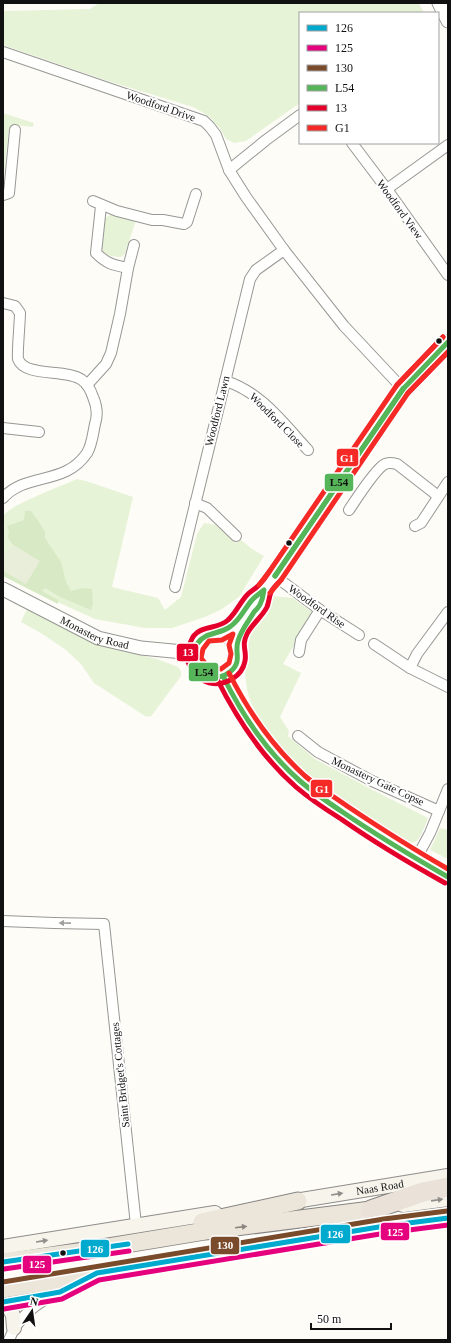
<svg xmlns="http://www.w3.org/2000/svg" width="451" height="1343" viewBox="0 0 451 1343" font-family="Georgia,serif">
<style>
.green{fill:#e7f3d7}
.forest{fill:#d8eac5}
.cemetery{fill:#e9eedb}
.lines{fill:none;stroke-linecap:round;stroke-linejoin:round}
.minor-casing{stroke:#979795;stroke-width:12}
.tertiary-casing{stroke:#979795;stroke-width:15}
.secondary-casing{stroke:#8e8d8b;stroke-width:16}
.trunk-casing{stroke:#858482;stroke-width:19}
.motorway-casing{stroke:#858482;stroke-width:21}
.minor{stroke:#fffffe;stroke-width:10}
.tertiary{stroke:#fffffe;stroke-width:13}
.secondary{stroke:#f6f4eb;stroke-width:14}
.trunk{stroke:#ece5da;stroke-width:17}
.motorway{stroke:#eae1d8;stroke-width:19}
.bus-1-casing{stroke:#fff;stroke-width:8}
.bus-2-casing{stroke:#fff;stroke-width:8}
.bus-3-casing{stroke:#fff;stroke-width:8}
.bus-4-casing{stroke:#fff;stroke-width:8}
.bus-5-casing{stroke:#fff;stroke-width:8}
.bus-6-casing{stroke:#fff;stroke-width:8}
.bus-1{stroke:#00a9ce;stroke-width:5}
.bus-2{stroke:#e5007d;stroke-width:5}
.bus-3{stroke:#7a4b2a;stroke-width:5}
.bus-4{stroke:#56b559;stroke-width:5}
.bus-5{stroke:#e4002b;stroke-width:5}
.bus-6{stroke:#f52a26;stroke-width:5}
.oneway{fill:#a0a09f}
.oneway2{fill:#8f8e89}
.oneway3{fill:#898680}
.bus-dot{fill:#111;stroke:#fff;stroke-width:1.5}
.labels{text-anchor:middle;stroke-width:4;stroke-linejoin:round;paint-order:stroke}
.street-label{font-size:11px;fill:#111;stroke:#fff}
.line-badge{stroke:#fff;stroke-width:1.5}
.badge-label{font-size:11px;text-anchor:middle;font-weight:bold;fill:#fff}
.pale-badge-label{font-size:11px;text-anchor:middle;font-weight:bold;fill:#111}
</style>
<rect width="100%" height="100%" fill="#fdfcf7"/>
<g class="green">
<polygon points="99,3 419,3 424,13 300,13 300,103 246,141 234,143 226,139 221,130 209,116 193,107 111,82 3,45 3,11 90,9"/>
<polygon points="3,113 34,123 33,127 12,125 9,130 3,182"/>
<path d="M110,215H114L136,220L125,254L121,257C116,257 109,256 105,254C98,249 103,226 105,218Z"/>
<path d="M77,479L86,481L133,497L112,587L158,598L165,610L181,597L197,534L204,523L216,525L236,543L241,540L252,549L264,556L239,597L222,609L205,617L172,628H145L95,619L31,590L3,575V516C13,503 60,487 77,479Z"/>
<path d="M273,596L293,598L313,613L283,664L301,673L280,717L289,731L288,736L315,759L369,788L428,818L422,833L417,841L405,845C373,824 338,804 309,779C294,766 281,750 270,733C263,724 257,715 252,705C240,677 245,642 259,616C263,609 269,603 273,596Z"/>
<polygon points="28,607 96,644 157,659 178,667 181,671 181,676 152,715 150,717 145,716 94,683 81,664 66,650 41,633 21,622"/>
<polygon points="440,828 448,830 448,859 430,850"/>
</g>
<polygon class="forest" points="25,511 31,511 41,525 45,532 45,538 61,562 66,582 71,591 82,588 92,589 93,604 91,610 60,597 45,588 42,591 58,600 58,604 3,576 3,564 27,553 13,545 8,538 9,531 7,526 24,520"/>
<polygon class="cemetery" points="13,545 40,561 26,584 3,571 3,555"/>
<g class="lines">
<defs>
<g id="minor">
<polyline points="3,52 204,121 210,127 216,135 229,170 246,197 284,250 344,326 403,389"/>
<polyline points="352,143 386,188 448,275"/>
<polyline points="229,170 266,140 300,115"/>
<polyline points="387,189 448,145"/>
<polyline points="3,195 9,193 15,130"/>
<polyline points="93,201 117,211 152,220 163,220 184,224 187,222 196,194"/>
<path d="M101,206L96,253C107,264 113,265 128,268"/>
<path d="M3,303L15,306L20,313C20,321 17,353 18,359C25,378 67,368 82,380C88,384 91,391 93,397C97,406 98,415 95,424C93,433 92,445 87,453C65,486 26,472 3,498"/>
<path d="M225,381C260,391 284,424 308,450"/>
<polyline points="87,385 106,364 111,353 120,314 128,268 134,245"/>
<polyline points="3,428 39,432"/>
<polyline points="195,503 207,508 236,536"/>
<path d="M349,510C355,501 376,468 385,464C389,462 393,463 397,464L438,496"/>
<polyline points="415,526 421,523 448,482"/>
<polyline points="275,576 320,610 359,635"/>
<polyline points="175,587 250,279 256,270 284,250"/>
<polyline points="374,644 410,668 448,687"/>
<polyline points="299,652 301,640 320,610"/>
<polyline points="410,668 417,654 448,612"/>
<polyline points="298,736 318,752 372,781 439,811"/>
<polyline points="416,859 430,833 448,789"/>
<polyline points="3,921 54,923 104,924 136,1225"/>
<path d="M9,1340C18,1316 37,1302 60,1292"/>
</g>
<g id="tertiary">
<polyline points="439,3 448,21"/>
<path id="s1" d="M3,589L98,638L141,648L194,653"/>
<polyline points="220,633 232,626 253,599 264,590 275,576 403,389 448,342"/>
<circle cx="216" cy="655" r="22"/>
<polyline points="236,646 241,631 261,603 263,596"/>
<path d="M223,676C241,715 268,752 300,781C315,794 333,805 349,816C382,838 414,858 448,877"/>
</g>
<g id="secondary">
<path id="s2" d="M289,1202L448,1176"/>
<polyline points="403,1205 448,1199"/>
<polyline points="3,1247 215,1213"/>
<polyline points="3,1306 9,1308 13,1315 14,1328"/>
</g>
<g id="trunk">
<polyline points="202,1222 298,1201"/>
<polyline points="3,1262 78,1252 205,1231 371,1210"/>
<polyline points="3,1289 385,1226 448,1218"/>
</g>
<polyline id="motorway" points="371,1210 423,1192 448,1187"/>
</defs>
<use href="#minor" class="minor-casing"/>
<use href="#tertiary" class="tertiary-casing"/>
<use href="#secondary" class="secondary-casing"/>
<use href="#trunk" class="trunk-casing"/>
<use href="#motorway" class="motorway-casing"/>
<use href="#minor" class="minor"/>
<use href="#tertiary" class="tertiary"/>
<use href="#secondary" class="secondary"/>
<use href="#trunk" class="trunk"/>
<use href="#motorway" class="motorway"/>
<defs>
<g id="bus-1">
<polyline points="3,1262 128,1244"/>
<polyline points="3,1302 60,1292 97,1273 385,1226 448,1218"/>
</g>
<g id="bus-2">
<polyline points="4,1269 129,1251"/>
<polyline points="4,1309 62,1299 99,1280 386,1233 448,1225"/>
</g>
<polyline id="bus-3" points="3,1282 384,1219 447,1211"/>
<g id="bus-4">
<polyline points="403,389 448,342"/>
<polyline points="275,576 403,389"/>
<polyline points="275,576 403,389"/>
<path d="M264,590C263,594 263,598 261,602C260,606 257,609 254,612C248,622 241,630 238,641C234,653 243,661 230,672C212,687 185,664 197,644C206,631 220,635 231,626C240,620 245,608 252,600C256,596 260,593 264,590Z"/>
<path d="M223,676C242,715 267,752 300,781C314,793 329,803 344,813C378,836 413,857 448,877"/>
</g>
<g id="bus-5">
<polyline points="397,385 443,337"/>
<polyline points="408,393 448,352"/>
<path d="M269,572C266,577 262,582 258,586C255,589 251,591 248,594C240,602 236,613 228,620C215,632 193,622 189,648C187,655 186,660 190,666C195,675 200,680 210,683C225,686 242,677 245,661C247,650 241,646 247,634C252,624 262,617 267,607C269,602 269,597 271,592C273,588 277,584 281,580"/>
<path d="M217,679C237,719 262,757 296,787C310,799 325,809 341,819C374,842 409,863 445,883"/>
</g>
<g id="bus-6">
<polyline points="259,585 269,572 397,385 443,337"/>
<polyline points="270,593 281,580 408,393 448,352"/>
<polygon points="233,634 229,645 231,654 229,663 221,669 209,668 201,658 203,649 209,641 222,640"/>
<path d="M229,673C248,711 273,747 305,776C318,787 333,796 347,806C380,828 413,849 448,869"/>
</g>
</defs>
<use href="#bus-1" class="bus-1-casing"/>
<use href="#bus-2" class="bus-2-casing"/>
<use href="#bus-3" class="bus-3-casing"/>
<use href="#bus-4" class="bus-4-casing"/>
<use href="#bus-5" class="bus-5-casing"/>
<use href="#bus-6" class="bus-6-casing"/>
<use href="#bus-1" class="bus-1"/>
<use href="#bus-2" class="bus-2"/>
<use href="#bus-3" class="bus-3"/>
<use href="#bus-4" class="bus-4"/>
<use href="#bus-5" class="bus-5"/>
<use href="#bus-6" class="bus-6"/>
</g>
<defs><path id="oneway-solid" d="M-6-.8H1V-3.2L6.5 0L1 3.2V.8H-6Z"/></defs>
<use class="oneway" href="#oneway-solid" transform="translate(65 923) rotate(-179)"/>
<g class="oneway2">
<use href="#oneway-solid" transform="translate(337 1194) rotate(-9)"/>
<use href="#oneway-solid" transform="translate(437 1200) rotate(-8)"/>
<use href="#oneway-solid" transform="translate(42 1241) rotate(-9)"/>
</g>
<use class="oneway3" href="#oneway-solid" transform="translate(241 1227) rotate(-7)"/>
<g class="bus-dot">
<circle cx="439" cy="341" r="3.5"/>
<circle cx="289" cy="543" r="3.5"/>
<circle cx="63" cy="1253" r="3.5"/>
</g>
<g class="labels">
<g class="street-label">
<text transform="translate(161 106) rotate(19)" y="4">Woodford Drive</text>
<text transform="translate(400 209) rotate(54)" y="4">Woodford View</text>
<text transform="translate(217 411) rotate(-76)" y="4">Woodford Lawn</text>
<text transform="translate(277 420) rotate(45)" y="4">Woodford Close</text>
<text transform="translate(317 606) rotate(35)" y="4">Woodford Rise</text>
<text dy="4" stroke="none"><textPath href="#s1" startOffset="102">Monastery Road</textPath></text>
<text transform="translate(378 781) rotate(25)" y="4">Monastery Gate Copse</text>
<text transform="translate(120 1075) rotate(-96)" y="4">Saint Bridget's Cottages</text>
<text dy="4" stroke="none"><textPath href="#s2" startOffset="92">Naas Road</textPath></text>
</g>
</g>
<g class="line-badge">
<rect x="336" y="448" width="23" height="19" rx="4" fill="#f52a26"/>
<rect x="324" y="473" width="30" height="19" rx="4" fill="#56b559"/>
<rect x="176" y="643" width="23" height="19" rx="4" fill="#e4002b"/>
<rect x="188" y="662" width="31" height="20" rx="4" fill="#56b559"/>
<rect x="310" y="779" width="23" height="19" rx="4" fill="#f52a26"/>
<rect x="380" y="1222" width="30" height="19" rx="4" fill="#e5007d"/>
<rect x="320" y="1224" width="31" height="20" rx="4" fill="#00a9ce"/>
<rect x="210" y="1236" width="30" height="19" rx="4" fill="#7a4b2a"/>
<rect x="80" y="1239" width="30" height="19" rx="4" fill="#00a9ce"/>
<rect x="22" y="1255" width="30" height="19" rx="4" fill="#e5007d"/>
</g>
<g class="badge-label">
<text x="347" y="462">G1</text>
<text x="188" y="656">13</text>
<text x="322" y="793">G1</text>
<text x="395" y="1236">125</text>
<text x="335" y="1238">126</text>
<text x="225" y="1249">130</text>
<text x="95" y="1253">126</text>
<text x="37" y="1268">125</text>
</g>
<g class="pale-badge-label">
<text x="339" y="486">L54</text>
<text x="204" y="676">L54</text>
</g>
<rect width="451" height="1343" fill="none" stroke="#111111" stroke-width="8"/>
<rect x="299" y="12" width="140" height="132" fill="#ffffff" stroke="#a0a0a0"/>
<rect x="307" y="25" width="20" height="6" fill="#00a9ce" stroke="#a0a0a0"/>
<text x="335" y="32" font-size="12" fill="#111111">126</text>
<rect x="307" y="45" width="20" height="6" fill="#e5007d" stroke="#a0a0a0"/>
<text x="335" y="52" font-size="12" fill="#111111">125</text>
<rect x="307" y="65" width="20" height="6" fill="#7a4b2a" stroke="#a0a0a0"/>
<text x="335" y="72" font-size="12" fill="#111111">130</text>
<rect x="307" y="85" width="20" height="6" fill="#56b559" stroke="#a0a0a0"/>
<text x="335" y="92" font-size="12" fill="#111111">L54</text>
<rect x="307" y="105" width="20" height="6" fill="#e4002b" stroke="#a0a0a0"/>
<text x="335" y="112" font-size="12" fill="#111111">13</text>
<rect x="307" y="125" width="20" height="6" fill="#f52a26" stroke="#a0a0a0"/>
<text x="335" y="132" font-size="12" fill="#111111">G1</text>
<g transform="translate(32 1311) rotate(13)" stroke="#ffffff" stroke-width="3" paint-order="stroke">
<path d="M0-3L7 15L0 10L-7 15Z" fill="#111111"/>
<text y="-6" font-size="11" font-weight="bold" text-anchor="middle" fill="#111111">N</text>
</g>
<path d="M311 1323v6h80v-6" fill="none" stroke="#111111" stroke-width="2"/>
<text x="317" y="1323" font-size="12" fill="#111111" stroke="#ffffff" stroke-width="3" paint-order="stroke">50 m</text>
</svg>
